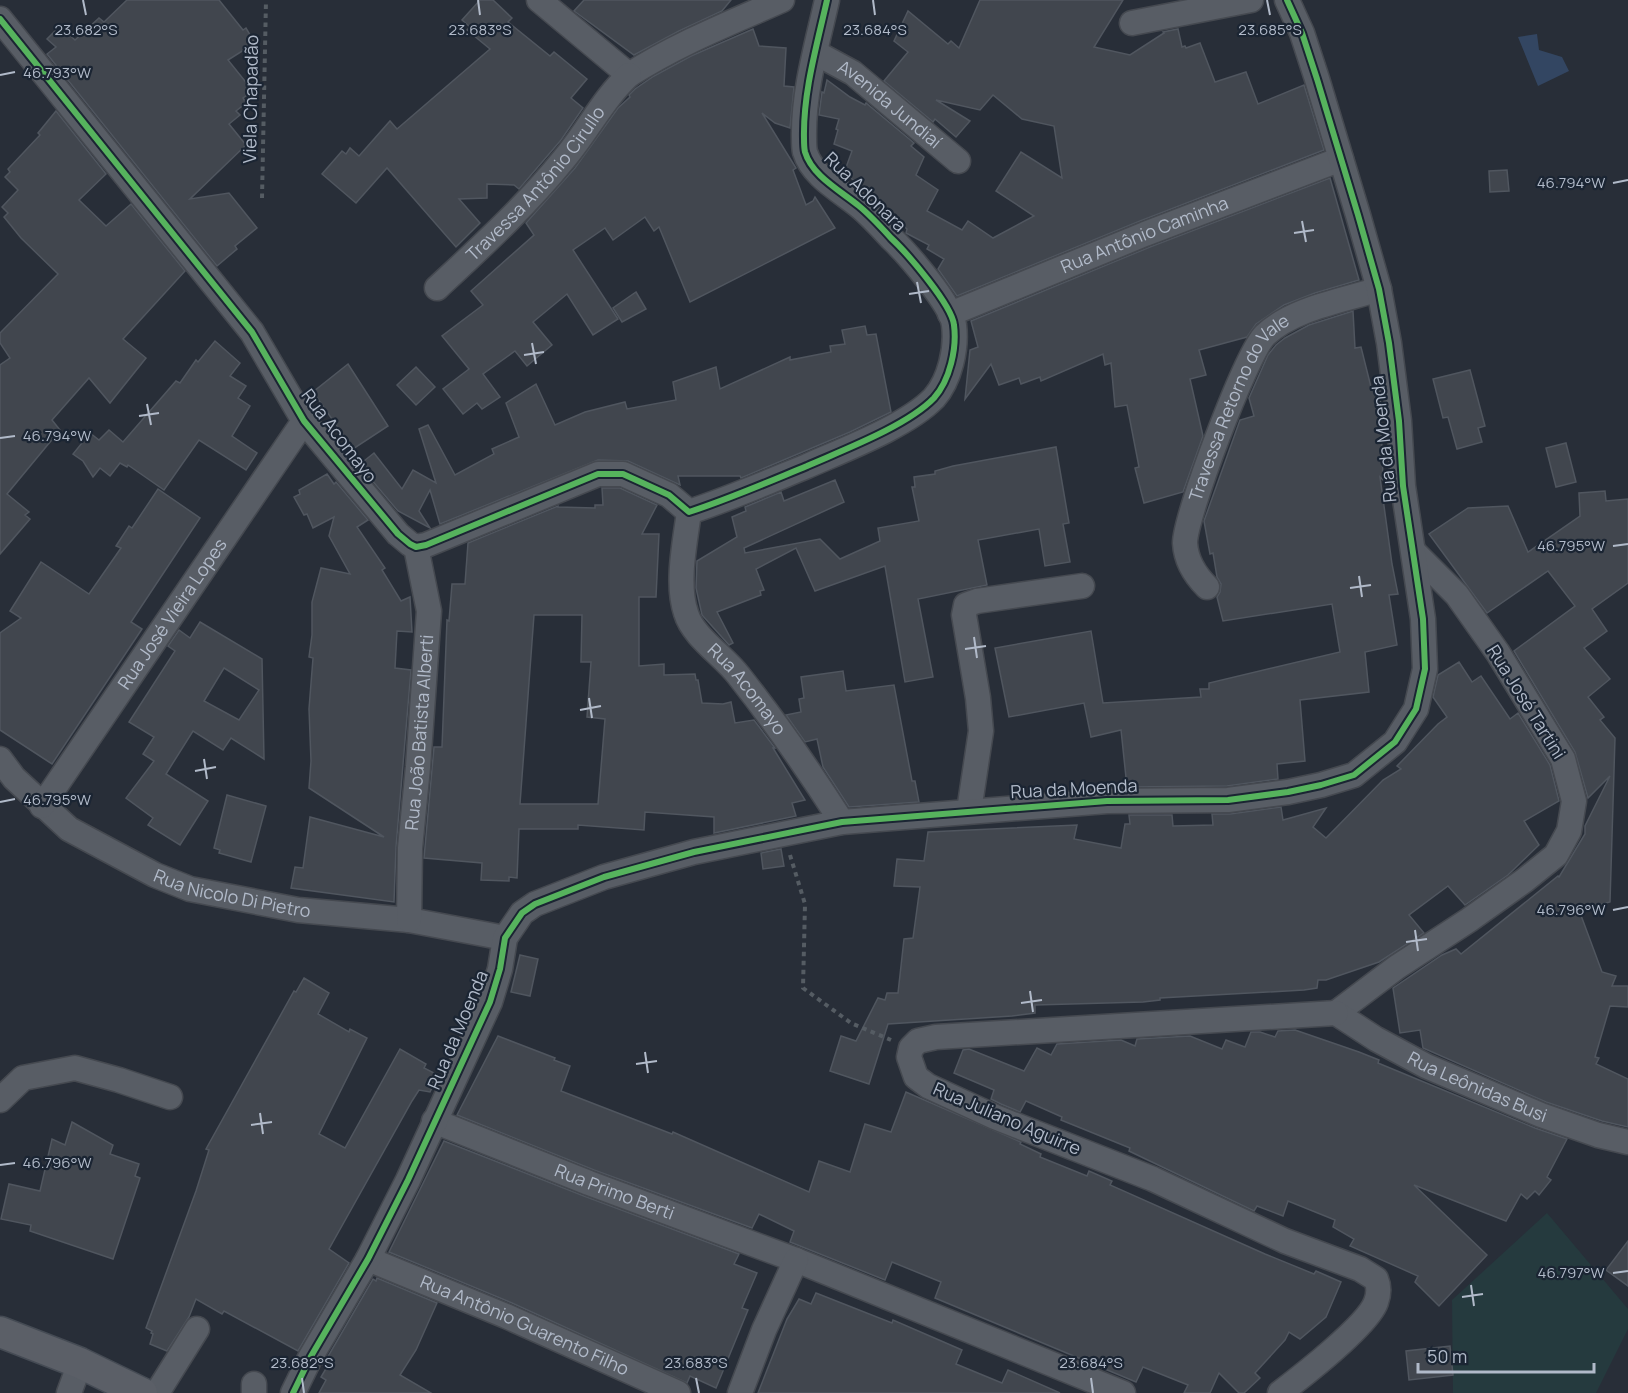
<svg xmlns="http://www.w3.org/2000/svg" width="1628" height="1393" viewBox="0 0 1628 1393" font-family="Manrope,sans-serif">
<style>
.green{fill:#253a3e}
.water{fill:#334662}
.building{fill:#41464e;stroke:#50565f;stroke-width:1.5;fill-rule:evenodd}
.lines{fill:none;stroke-linecap:round;stroke-linejoin:round}
.minor-casing{stroke:#454950;stroke-width:27}
.major-casing{stroke:#454b54;stroke-width:33}
.path{stroke:#555c63;stroke-width:4;stroke-dasharray:4.5 4.5;stroke-linecap:butt}
.minor{stroke:#585d65;stroke-width:24}
.major{stroke:#5b5f67;stroke-width:30}
.cycleway-casing{stroke:#1b2533;stroke-width:10}
.cycleway{stroke:#56b35d;stroke-width:6}
.ticks{fill:none;stroke:#b1bac9;stroke-width:2}
.labels{text-anchor:middle;stroke-width:4.5;stroke-linejoin:round;paint-order:stroke}
.street-label{font-size:18px;fill:#b1bac9;stroke:#1b2533}
.ticks-label{font-size:15px;text-anchor:middle;fill:#b1bac9;stroke:#1b2533;stroke-width:4.5;stroke-linejoin:round;paint-order:stroke}
</style>
<rect width="100%" height="100%" fill="#282e38"/>
<polygon class="green" points="1547,1213 1628,1309 1628,1329 1596,1393 1453,1393 1452,1300"/>
<polygon class="water" points="1537,34 1539,50 1562,57 1569,71 1538,86 1518,37"/>
<g class="building">
<polygon points="127,0 219,0 243,30 246,28 255,43 228,60 253,91 243,98 246,103 236,111 240,115 229,124 246,145 190,199 229,193 257,228 235,246 237,249 217,266 47,54 56,47 47,39 60,26 75,40 99,18 104,22"/>
<polygon points="480,0 493,0 512,18 508,22 550,56 554,52 587,79 571,98 583,108 561,140 519,189 514,185 487,184 487,198 459,199 480,223 456,247 387,168 356,203 322,174 342,151 346,154 350,148 359,156 390,121 397,129 490,49 467,30 470,27 462,20"/>
<polygon points="584,0 731,0 722,11 679,31 634,55 574,11"/>
<polygon points="980,0 1123,0 1094,47 1130,55 1164,33 1163,32 1178,29 1182,47 1185,46 1186,48 1200,43 1215,82 1246,72 1258,104 1304,85 1324,150 1140,221 957,296 938,269 944,259 927,249 929,245 906,233 907,229 881,207 884,203 844,173 852,151 834,144 838,130 836,129 839,119 819,115 822,92 824,93 827,80 850,97 865,105 866,103 914,143 911,146 924,157 916,175 938,190 927,211 962,230 968,221 993,238 1034,216 996,191 1021,152 1062,178 1054,126 1022,119 993,95 980,110 936,100 970,121 956,137 935,119 933,122 884,81 908,52 894,41 908,11 948,44 951,41 959,48"/>
<polygon points="753,29 759,46 786,48 784,86 794,87 790,128 775,123 762,113 796,168 793,170 806,205 813,201 815,197 835,228 690,302 659,227 654,231 645,217 613,240 605,228 573,250 618,319 593,335 567,294 533,322 552,345 527,366 515,351 483,374 500,397 482,409 477,403 463,414 443,389 469,369 442,336 483,305 471,291 534,235 526,223 575,168 618,108 630,97 629,95 635,89 654,76 691,56"/>
<polygon points="56,111 106,174 79,200 106,226 131,204 185,271 123,339 146,358 110,403 89,378 52,420 60,430 7,494 29,512 25,515 30,519 0,554 0,365 10,358 0,343 0,333 58,274 21,238 4,217 8,213 2,207 18,190 5,177 10,172 8,169 40,135 38,133"/>
<polygon points="1507,170 1509,191 1490,192 1489,171"/>
<polygon points="1330,178 1359,280 1315,293 1284,305 1256,324 1247,337 1199,350 1206,375 1190,379 1203,436 1183,492 1144,503 1135,468 1139,467 1127,405 1115,407 1111,363 1105,365 1103,354 1041,381 1040,377 1021,384 1019,378 999,385 991,364 965,399 970,350 978,347 971,321 1150,247"/>
<polygon points="636,292 646,309 622,322 613,308"/>
<polygon points="1353,311 1355,348 1361,347 1372,391 1380,389 1383,480 1380,477 1392,564 1398,594 1389,595 1397,645 1365,652 1369,692 1300,700 1305,761 1277,764 1278,779 1227,786 1127,787 1121,730 1091,737 1084,703 1009,717 995,648 1091,631 1103,703 1201,697 1200,689 1209,689 1209,683 1340,652 1332,604 1223,621 1217,597 1220,592 1221,584 1217,577 1213,553 1210,554 1204,521 1240,420 1254,416 1249,398 1268,355 1276,345 1285,338 1309,325"/>
<polygon points="865,326 867,335 876,334 891,412 850,432 741,478 740,476 678,476 680,485 628,461 598,460 440,524 430,490 419,511 430,528 398,511 359,465 374,453 402,489 413,470 436,483 419,429 428,425 455,475 494,454 492,449 519,437 506,403 536,384 555,425 585,412 625,402 627,409 676,400 673,382 716,367 720,389 790,357 790,360 831,352 830,346 845,344 842,330"/>
<polygon points="215,341 240,363 230,376 246,386 238,398 250,406 232,436 257,453 246,470 199,440 164,490 128,465 127,467 120,463 110,476 100,468 93,477 83,461 73,454 90,433 99,440 109,430 123,442 176,381 180,383 196,360 198,362"/>
<polygon points="348,364 388,426 353,449 313,392"/>
<polygon points="416,367 435,387 416,405 397,385"/>
<polygon points="1470,370 1485,426 1478,428 1482,442 1457,449 1448,417 1443,418 1433,379"/>
<polygon points="1566,443 1576,482 1556,487 1546,448"/>
<polygon points="1056,447 1069,523 1063,524 1070,562 1045,566 1039,529 978,540 987,585 918,599 933,677 905,682 885,566 815,591 796,548 756,569 764,590 760,591 761,595 717,612 733,643 729,645 702,615 696,588 697,561 737,537 732,517 746,511 745,507 781,492 784,501 835,480 844,502 744,548 745,553 820,539 840,559 880,541 878,528 919,521 912,487 915,487 914,477 935,474 935,471 953,466"/>
<polygon points="327,474 334,484 336,482 368,520 357,527 385,568 382,570 401,601 410,597 412,632 397,631 395,668 411,670 396,847 394,902 291,888 295,867 303,868 310,817 384,837 309,788 311,761 309,709 313,658 309,657 312,635 312,602 321,568 350,574 329,536 334,517 313,528 307,514 304,515 294,497 300,494 299,490"/>
<path d="M602,488H620L657,505L642,534H659L656,597H639V666L664,664V675L695,674L696,680H698L702,703L723,704L731,702L735,723L754,720L775,748H773L805,800L792,803L796,816L714,833V817L645,812L644,830L578,825V829H519L517,878L509,877V881L481,880L482,863L424,858L434,747H442L447,620L449,621L452,584H465L468,543L558,506V507L595,508V505H603ZM534,615H582L581,662H591L587,717L605,719L598,804H520Z"/>
<polygon points="158,489 200,518 131,622 142,629 52,764 0,730 0,633 21,618 10,611 41,562 89,594 121,548 116,546 129,526 132,528"/>
<polygon points="1605,491 1606,501 1628,499 1628,583 1592,609 1607,631 1584,648 1610,679 1588,697 1604,717 1600,720 1615,738 1610,902 1579,910 1602,972 1616,976 1612,986 1628,986 1628,1007 1610,1006 1595,1057 1599,1058 1596,1064 1628,1079 1628,1127 1602,1121 1546,1102 1423,1048 1420,1030 1400,1033 1393,988 1442,955 1456,949 1461,954 1558,876 1559,877 1585,834 1585,826 1610,776 1588,798 1575,752 1514,651 1575,606 1548,571 1487,613 1429,534 1468,508 1508,506 1528,552 1580,516 1579,493"/>
<path d="M200,622L262,659L264,759L231,738L223,750L193,731L166,774L208,801L180,845L148,825L153,818L126,798L154,761L143,754L154,737L129,722L175,651L168,646L179,630L190,638ZM224,668L259,690L239,720L204,701Z"/>
<polygon points="1459,662 1472,682 1481,676 1510,719 1518,713 1550,765 1559,801 1524,821 1539,845 1508,875 1465,905 1448,886 1409,915 1424,933 1379,962 1326,980 1318,980 1317,988 1304,990 1160,998 1160,1000 1143,1002 1035,1005 1035,1013 1012,1016 888,1024 869,1084 830,1071 841,1036 856,1041 878,998 885,1000 887,993 898,993 904,939 913,938 920,887 894,886 897,859 924,861 928,832 1077,825 1074,839 1121,848 1125,824 1130,824 1129,815 1172,815 1173,826 1213,825 1212,814 1230,814 1281,807 1283,820 1326,808 1313,827 1326,838 1383,780 1401,769 1397,766 1438,724 1447,717 1433,697 1438,675"/>
<polygon points="843,671 846,691 894,685 912,781 915,781 919,802 849,807 823,767 817,739 805,742 786,715 801,712 799,699 804,698 801,677"/>
<polygon points="227,795 266,806 251,862 219,853 220,850 214,848"/>
<polygon points="781,849 784,866 763,869 761,853"/>
<polygon points="520,955 538,959 530,996 511,992"/>
<polygon points="304,978 329,993 318,1014 349,1032 350,1029 367,1038 319,1134 345,1148 400,1049 426,1064 424,1068 438,1075 430,1092 419,1090 412,1101 329,1249 349,1263 298,1351 224,1311 222,1314 196,1299 189,1317 167,1351 150,1344 153,1334 151,1333 152,1331 146,1328 196,1191 209,1150 206,1149 294,991 296,992"/>
<polygon points="1295,1030 1359,1052 1379,1060 1378,1063 1535,1128 1567,1139 1547,1177 1551,1180 1539,1195 1535,1191 1527,1199 1521,1194 1506,1221 1414,1185 1487,1255 1439,1306 1415,1282 1418,1276 1350,1246 1354,1239 1333,1227 1335,1220 1288,1201 1283,1216 1257,1206 1254,1211 1129,1151 1130,1148 1061,1120 1062,1117 1026,1101 1020,1112 1001,1104 991,1099 994,1090 954,1073 963,1050 969,1049 1024,1071 1037,1048 1051,1055 1057,1044 1121,1040 1135,1046 1137,1039 1190,1036 1222,1049 1226,1040 1245,1047 1251,1032 1260,1032 1275,1037 1278,1031"/>
<polygon points="498,1036 555,1058 554,1060 570,1066 561,1091 672,1134 673,1132 809,1192 819,1161 850,1172 865,1124 891,1132 906,1092 1021,1142 1020,1144 1041,1154 1040,1157 1087,1176 1089,1171 1112,1181 1110,1185 1265,1254 1314,1274 1316,1271 1341,1282 1326,1317 1300,1339 1289,1332 1285,1340 1255,1373 1260,1378 1244,1393 1239,1393 1219,1373 1210,1393 1184,1393 1188,1385 1143,1367 1136,1382 935,1298 941,1282 892,1262 885,1280 790,1242 794,1231 759,1214 752,1228 594,1170 457,1115"/>
<polygon points="72,1122 113,1145 110,1154 139,1164 135,1176 140,1178 113,1259 30,1231 31,1225 1,1219 9,1184 40,1191 52,1139 65,1145"/>
<polygon points="444,1141 584,1196 739,1254 734,1264 757,1273 742,1308 748,1310 716,1388 690,1376 687,1383 512,1303 389,1252"/>
<polygon points="1628,1241 1628,1286 1606,1270"/>
<polygon points="377,1278 437,1303 416,1350 400,1375 431,1393 319,1393 326,1380 321,1377 327,1367 323,1365 373,1279 376,1281"/>
<polygon points="816,1293 892,1323 893,1320 962,1350 956,1364 1002,1383 1008,1370 1060,1393 758,1393 787,1319 799,1299 811,1304"/>
<polygon points="1450,1346 1453,1375 1409,1380 1406,1351"/>
</g>
<g class="lines">
<defs>
<g id="minor">
<path d="M539,0L629,75C677,44 730,23 782,0"/>
<path d="M0,19L252,332L304,421L398,534L410,544L416,547L426,545L598,474H623L669,495L689,512C729,499 768,482 807,466C843,450 907,426 934,398C950,380 957,348 954,325C952,305 907,253 891,238C881,227 870,215 859,206C841,191 812,176 805,152C804,148 804,142 804,138C803,92 817,45 827,0"/>
<polyline points="1132,23 1251,0"/>
<path id="s1" d="M816,53L853,73L958,161"/>
<path id="s2" d="M437,288C481,247 526,206 564,159C587,132 603,99 629,75"/>
<path id="s3" d="M950,314L1145,234L1341,159"/>
<path id="s4" d="M689,512C685,542 676,584 686,613C693,637 724,656 739,676C776,723 810,772 842,822"/>
<path id="s5" d="M1207,587C1195,575 1186,561 1185,543C1185,516 1246,354 1265,335C1294,308 1342,301 1379,289"/>
<path id="s6" d="M0,759L14,778L69,829L155,875L190,889L298,910L409,920L505,938"/>
<path id="s7" d="M42,806L304,421"/>
<polyline points="969,811 981,731 978,698 964,615 966,605 977,601 1082,586"/>
<path id="s8" d="M409,920L410,848L418,767L429,611L416,547"/>
<polyline points="1336,1013 1397,967 1469,920 1525,880 1556,855 1569,831 1574,801 1563,759 1498,653 1457,595 1414,552"/>
<path id="s9" d="M1336,1013L1376,1039L1426,1066L1541,1115L1598,1135L1628,1142"/>
<polyline points="0,1100 23,1078 75,1068 119,1080 170,1097"/>
<path id="s10" d="M434,1121L589,1183L796,1260L1123,1393"/>
<path id="s11" d="M368,1259L506,1316L678,1393"/>
<polyline points="254,1384 254,1393"/>
<polyline points="69,1393 80,1363"/>
<polyline points="157,1393 197,1329"/>
<polyline points="293,1393 310,1358 368,1259 408,1180 490,1002 500,969 505,938 522,913 535,904 604,877 694,852 842,822 1107,801 1228,800 1288,792 1321,785 1354,775 1395,742 1416,709 1425,669 1423,619 1403,486 1399,421 1389,343 1379,289 1358,215 1317,79 1302,33 1287,0"/>
<polyline points="740,1393 764,1330 796,1260"/>
<path d="M1280,1393C1301,1377 1368,1325 1376,1302C1379,1294 1379,1286 1376,1279L1360,1269L1285,1241L1153,1179L995,1117L928,1086L916,1077L909,1057L911,1048L918,1041L936,1037L1336,1013"/>
</g>
<polyline id="major" points="0,1332 80,1363 142,1393"/>
</defs>
<use href="#minor" class="minor-casing"/>
<use href="#major" class="major-casing"/>
<g class="path">
<polyline points="262,198 266,0"/>
<polyline points="790,855 805,904 803,988 851,1023 891,1040"/>
</g>
<use href="#minor" class="minor"/>
<use href="#major" class="major"/>
<defs>
<g id="cycleway">
<path d="M0,19L252,332L304,421L398,534L410,544L416,547L426,545L598,474H623L669,495L689,512C729,499 768,482 807,466C843,450 907,426 934,398C950,380 957,348 954,325C952,305 907,253 891,238C881,227 870,215 859,206C841,191 812,176 805,152C804,148 804,142 804,138C803,92 817,45 827,0"/>
<polyline points="293,1393 310,1358 368,1259 408,1180 490,1002 500,969 505,938 522,913 535,904 604,877 694,852 842,822 1107,801 1228,800 1288,792 1321,785 1354,775 1395,742 1416,709 1425,669 1423,619 1403,486 1399,421 1389,343 1379,289 1358,215 1317,79 1302,33 1287,0"/>
</g>
</defs>
<use href="#cycleway" class="cycleway-casing"/>
<use href="#cycleway" class="cycleway"/>
</g>
<path class="ticks" d="M83,0L86,15M478,0L480,15M873,0L875,15M1267,0L1270,15M0,75L15,72M1613,183L1628,180M1302,221L1306,242M1294,233L1314,230M917,282L921,303M909,294L929,291M532,343L536,364M524,355L544,352M147,404L151,425M139,416L159,413M0,438L15,436M1613,546L1628,544M1359,576L1362,597M1350,588L1371,585M974,637L977,658M965,649L986,646M589,698L592,718M580,710L601,706M204,759L207,779M195,771L216,767M0,802L15,799M1613,910L1628,907M1415,930L1418,951M1406,942L1427,939M1030,991L1033,1012M1021,1003L1042,1000M645,1052L648,1073M636,1064L657,1061M260,1113L263,1134M251,1125L272,1122M0,1165L15,1163M1613,1273L1628,1271M1471,1285L1474,1306M1462,1297L1483,1294M302,1378L304,1393M696,1378L699,1393M1091,1378L1093,1393"/>
<g class="labels">
<g class="street-label">
<text transform="translate(251 99) rotate(-89)" y="6">Viela Chapadão</text>
<text dy="6" stroke="none"><textPath href="#s1" startOffset="90">Avenida Jundiaí</textPath></text>
<text dy="6" stroke="none"><textPath href="#s2" startOffset="144">Travessa Antônio Cirullo</textPath></text>
<text transform="translate(865 192) rotate(44)" y="6">Rua Adonara</text>
<text dy="6" stroke="none"><textPath href="#s3" startOffset="210">Rua Antônio Caminha</textPath></text>
<text dy="6" stroke="none"><textPath href="#s5" startOffset="198">Travessa Retorno do Vale</textPath></text>
<text transform="translate(339 436) rotate(53)" y="6">Rua Acomayo</text>
<text transform="translate(1384 439) rotate(-96)" y="6">Rua da Moenda</text>
<text dy="6" stroke="none"><textPath href="#s7" startOffset="232">Rua José Vieira Lopes</textPath></text>
<text dy="6" stroke="none"><textPath href="#s4" startOffset="200">Rua Acomayo</textPath></text>
<text transform="translate(1526 702) rotate(58)" y="6">Rua José Tartini</text>
<text dy="6" stroke="none"><textPath href="#s8" startOffset="188">Rua João Batista Alberti</textPath></text>
<text transform="translate(1074 789) rotate(-3)" y="6">Rua da Moenda</text>
<text dy="6" stroke="none"><textPath href="#s6" startOffset="276">Rua Nicolo Di Pietro</textPath></text>
<text transform="translate(458 1030) rotate(-67)" y="6">Rua da Moenda</text>
<text dy="6" stroke="none"><textPath href="#s9" startOffset="160">Rua Leônidas Busi</textPath></text>
<text transform="translate(1007 1119) rotate(23)" y="6">Rua Juliano Aguirre</text>
<text dy="6" stroke="none"><textPath href="#s10" startOffset="194">Rua Primo Berti</textPath></text>
<text dy="6" stroke="none"><textPath href="#s11" startOffset="170">Rua Antônio Guarento Filho</textPath></text>
</g>
</g>
<g class="ticks-label">
<text x="86" y="35">23.682°S</text>
<text x="480" y="35">23.683°S</text>
<text x="875" y="35">23.684°S</text>
<text x="1270" y="35">23.685°S</text>
<text x="57" y="78">46.793°W</text>
<text x="1571" y="188">46.794°W</text>
<text x="57" y="441">46.794°W</text>
<text x="1571" y="551">46.795°W</text>
<text x="57" y="805">46.795°W</text>
<text x="1571" y="915">46.796°W</text>
<text x="57" y="1168">46.796°W</text>
<text x="1571" y="1278">46.797°W</text>
<text x="302" y="1368">23.682°S</text>
<text x="696" y="1368">23.683°S</text>
<text x="1091" y="1368">23.684°S</text>
</g>
<path d="M1418 1363v9h176v-9" fill="none" stroke="#b1bac9" stroke-width="3"/>
<text x="1427" y="1363" font-size="18" fill="#b1bac9" stroke="#1b2533" stroke-width="4.5" paint-order="stroke">50 m</text>
</svg>
